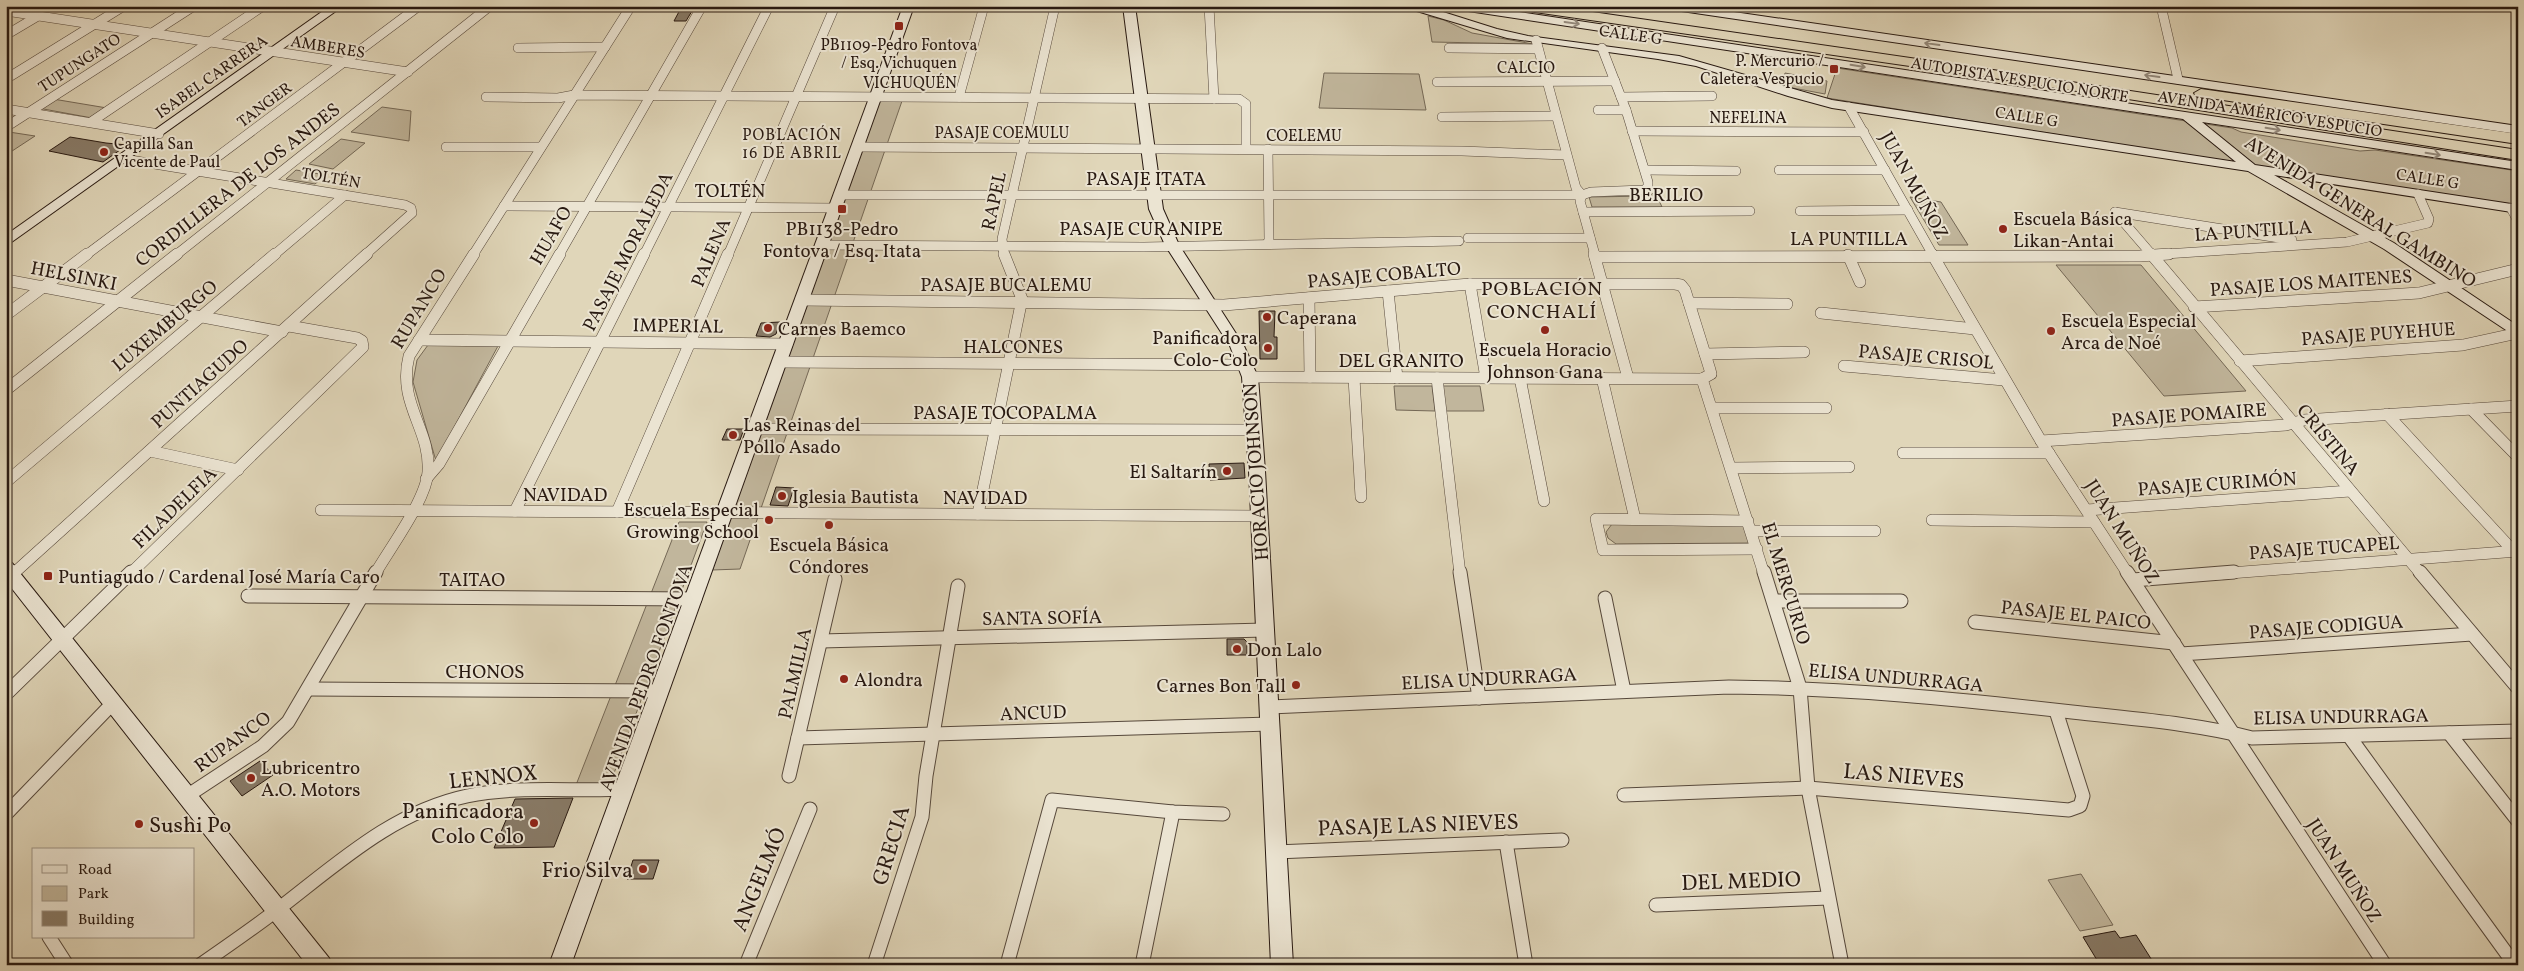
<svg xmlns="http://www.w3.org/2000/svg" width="2524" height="971" viewBox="0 0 2524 971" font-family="Vollkorn,serif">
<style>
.green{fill:#c1b69c;stroke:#746856}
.building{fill:#887b68;stroke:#281911}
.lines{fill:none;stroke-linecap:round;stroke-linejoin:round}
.street-far2-casing{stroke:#56483b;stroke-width:10}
.street-far1-casing{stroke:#56483b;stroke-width:12}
.street-casing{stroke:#56483b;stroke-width:15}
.secondary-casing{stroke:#281911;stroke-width:2}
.highway-casing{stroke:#281911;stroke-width:2}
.street-far2{stroke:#ebe4d2;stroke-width:9}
.street-far1{stroke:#ebe4d2;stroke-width:11}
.street{stroke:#ebe4d2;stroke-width:13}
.secondary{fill:#ebe4d2;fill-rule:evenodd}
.highway{fill:#e0d6b9;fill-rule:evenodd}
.oneway{stroke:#93897b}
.poi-dot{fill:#8f2418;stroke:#ebe4d2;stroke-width:2}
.labels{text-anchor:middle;stroke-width:4;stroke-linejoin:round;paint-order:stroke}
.far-street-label{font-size:16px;fill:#281911;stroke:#ebe4d2}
.far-poi-label{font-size:16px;fill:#281911;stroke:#ebe4d2}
.far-neighbourhood-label{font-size:16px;letter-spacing:1px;fill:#281911;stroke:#ebe4d2}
.street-label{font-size:19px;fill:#281911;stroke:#ebe4d2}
.poi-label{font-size:19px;fill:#281911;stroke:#ebe4d2;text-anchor:start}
.neighbourhood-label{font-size:20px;letter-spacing:1px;fill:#281911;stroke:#ebe4d2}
.near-street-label{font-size:22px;fill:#281911;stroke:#ebe4d2}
.near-poi-label{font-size:22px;fill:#281911;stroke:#ebe4d2;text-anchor:end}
</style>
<rect width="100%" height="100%" fill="#e0d6b9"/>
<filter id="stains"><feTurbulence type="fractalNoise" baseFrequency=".004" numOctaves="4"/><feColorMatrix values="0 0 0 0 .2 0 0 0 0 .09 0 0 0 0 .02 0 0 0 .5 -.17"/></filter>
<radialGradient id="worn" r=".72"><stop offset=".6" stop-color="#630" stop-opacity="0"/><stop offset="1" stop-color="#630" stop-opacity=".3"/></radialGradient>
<g class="green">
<polygon points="1428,16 1444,20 1472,33 1533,44 1432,42"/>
<polygon points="1837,68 2232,128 2241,132 2360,151 2375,150 2518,171 2518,208 1827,98"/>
<polygon points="1324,73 1419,74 1426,110 1319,108"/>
<polygon points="1785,73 1827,81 1825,94 1782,86"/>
<polygon points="53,99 107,108 92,118 38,108"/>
<polygon points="880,100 902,101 740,569 712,570"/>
<polygon points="382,107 411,111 409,141 351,132"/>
<polygon points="9,132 35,136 6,155 6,134"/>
<polygon points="341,139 365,143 333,169 309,164"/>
<polygon points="296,170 326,175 315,184 286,179"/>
<polygon points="1655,192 1662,207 1592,207 1589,197 1649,196"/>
<polygon points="1910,197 1941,202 1968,245 1939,245"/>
<polygon points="2056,265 2141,265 2246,391 2164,396"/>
<polygon points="428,345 498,346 436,461 413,382 417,360"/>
<polygon points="1394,386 1432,386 1435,411 1396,410"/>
<polygon points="1443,386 1480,386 1484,411 1445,411"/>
<polygon points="679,522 707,522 610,784 576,785"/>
<polygon points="1612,524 1743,524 1749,543 1616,544 1608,538 1606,532"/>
<polygon points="2081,874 2113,925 2080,931 2048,880"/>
</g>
<g class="building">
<polygon points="682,6 695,6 686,21 674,21"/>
<polygon points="70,137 106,143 127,145 103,162 49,151"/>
<polygon points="1259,311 1275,311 1274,337 1277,337 1277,359 1260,359"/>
<polygon points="780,322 776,334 770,337 756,336 761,323"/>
<polygon points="727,429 744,429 740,440 722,440"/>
<polygon points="1244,463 1245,478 1210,480 1209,464"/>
<polygon points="776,487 794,488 788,506 770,505"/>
<polygon points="1227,639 1244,639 1247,642 1247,655 1227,655"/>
<polygon points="260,761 273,775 242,796 230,781"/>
<polygon points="573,798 554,847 494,848 515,799"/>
<polygon points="633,860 659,860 653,879 627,879"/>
<polygon points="2115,931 2120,938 2136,935 2155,965 2100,965 2083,937"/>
</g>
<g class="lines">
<defs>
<g id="street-far2">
<polyline points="1209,6 1214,99"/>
<polyline points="2161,6 2178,79"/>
<polyline points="6,11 408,72"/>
<polyline points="6,35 38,16"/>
<polyline points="1536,40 1576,188 1582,195"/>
<polyline points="518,48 605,47"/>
<polyline points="1449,48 1538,49"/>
<polyline points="6,79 124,6"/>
<polyline points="1437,82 1615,81"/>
<polyline points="486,97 558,98 574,95 1239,99 1246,104 1246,149"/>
<polyline points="959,97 984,6"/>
<polyline points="1621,97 1712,96"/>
<polyline points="1849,107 1933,255"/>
<polyline points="6,109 159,134"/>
<polyline points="1598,110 1626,110"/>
<polyline points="1442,117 1556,116"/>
<polyline points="91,122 263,6"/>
<polyline points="6,127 194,6"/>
<polyline points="1632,131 1864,132"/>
<polyline points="446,147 541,147"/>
<polyline points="858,147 1462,151 1566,155"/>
<polyline points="124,159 405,205 411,208 412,213 365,255"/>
<polyline points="1645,170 1736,171"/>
<polyline points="1779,170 1885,170"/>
<polyline points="841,195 1582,195 1591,192 1644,190 1648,187 1648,182 1626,110 1602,48"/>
<polyline points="1582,195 1580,201 1595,255"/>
<polyline points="504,206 836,208"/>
<polyline points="2511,208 2518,221"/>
<polyline points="1800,211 1908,210"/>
<polyline points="1583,212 1750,211"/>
<polyline points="2115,212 2152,255"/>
<polyline points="2115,212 2292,240"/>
<polyline points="1468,238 1590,238"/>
<polyline points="1267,244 1269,240 1268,149"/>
<polyline points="822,245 1144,247 1459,241"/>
<polyline points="86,255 419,6"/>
<polyline points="176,255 490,6"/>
<polyline points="274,255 345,195"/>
<polyline points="473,255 631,6"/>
<polyline points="559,255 702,6"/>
<polyline points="644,255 769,6"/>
<polyline points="728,255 835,6"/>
<polyline points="1004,255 1002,239 1055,6"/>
<polyline points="2150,255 2347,242 2428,223 2429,219 2418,194"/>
</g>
<g id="street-far1">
<polyline points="1594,254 1628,378"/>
<polyline points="1932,254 2041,441 2128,574"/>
<polyline points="2151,254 2421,574"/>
<polyline points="1848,255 1860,282"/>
<polyline points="1595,257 2140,256 2169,254"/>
<polyline points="6,280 282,332"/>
<polyline points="1470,284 1486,378"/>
<polyline points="1388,291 1397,378"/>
<polyline points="1309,298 1310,377"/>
<polyline points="803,300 1224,305 1470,284 1675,284 1681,285 1685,290 1710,370 1711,374 1702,379"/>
<polyline points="1689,303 1787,304"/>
<polyline points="2194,307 2419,293 2518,269"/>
<polyline points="1821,313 1975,329"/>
<polyline points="6,315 87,254"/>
<polyline points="419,340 787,344"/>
<polyline points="1705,354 1804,352"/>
<polyline points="2240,361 2463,345 2518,333"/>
<polyline points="780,362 1246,365"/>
<polyline points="1844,366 2004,380"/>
<polyline points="1250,377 1702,379"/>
<polyline points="1354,378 1361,497"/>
<polyline points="1437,378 1460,574"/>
<polyline points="1520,378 1544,501"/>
<polyline points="1602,378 1635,519"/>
<polyline points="1702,379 1764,574"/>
<polyline points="6,390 177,254"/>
<polyline points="1713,408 1826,408"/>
<polyline points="2471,409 2518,457"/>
<polyline points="2387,414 2517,555"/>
<polyline points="756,429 1254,430"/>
<polyline points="2041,441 2286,425 2304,420 2518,406"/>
<polyline points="150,451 238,470"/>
<polyline points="1903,453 2049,453"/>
<polyline points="1732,468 1849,467"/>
<polyline points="426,479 439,464 560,254"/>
<polyline points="6,482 275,254"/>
<polyline points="321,510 1259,516"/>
<polyline points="2087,510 2350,491"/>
<polyline points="515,511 644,254"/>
<polyline points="617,512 728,254"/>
<polyline points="978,514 1022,299 1004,254"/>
<polyline points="1932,520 2094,522"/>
<polyline points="1748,521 1596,519 1603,550 1757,549"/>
<polyline points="1752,531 1875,531"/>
<polyline points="13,574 367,254"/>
<polyline points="130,574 363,347 362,341 357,338 289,326"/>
<path d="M375,574C390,548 426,500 428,472C431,429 397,404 409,356L474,254"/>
<polyline points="2217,574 2518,551"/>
</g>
<g id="street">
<polyline points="1460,572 1479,698"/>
<polyline points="1764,572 1800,688 1808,788 1842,965"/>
<polyline points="2127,572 2385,965"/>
<polyline points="2420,572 2518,688"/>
<polyline points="7,579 14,572"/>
<polyline points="2133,580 2234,572"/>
<polyline points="248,596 695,599"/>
<polyline points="1605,598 1624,691"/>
<polyline points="1774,601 1901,601"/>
<polyline points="1975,622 2174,643"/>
<polyline points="821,641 1265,630"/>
<polyline points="2181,654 2472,634"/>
<polyline points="308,689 661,691"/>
<polyline points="6,694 131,572"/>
<path d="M1269,707L1729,687C1844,688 1958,699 2072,712C2133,719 2193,723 2252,738L2518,731"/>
<polyline points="2449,733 2518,821"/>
<polyline points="2349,736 2515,965"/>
<polyline points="798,738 1270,724"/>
<polyline points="789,776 835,579"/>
<polyline points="1624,795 1808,788 2069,810 2080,806 2083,796 2056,711"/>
<polyline points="187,796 263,746 288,722 376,572"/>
<polyline points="6,814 113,703"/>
<polyline points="1506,842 1526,965"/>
<polyline points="1276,852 1562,840"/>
<polyline points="1656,905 1828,898"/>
<polyline points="49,937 67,965"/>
<path d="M200,965C226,947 252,929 277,910C336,865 392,812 467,796C519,785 574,792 626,789"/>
<polyline points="746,965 810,809"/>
<polyline points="874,965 922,817 926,776 958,586"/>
<polyline points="1007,965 1052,800 1173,812 1223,814"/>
<polyline points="1142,965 1173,812"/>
</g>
<g id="secondary">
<polygon points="330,6 343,6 6,246 6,235"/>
<polygon points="903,6 914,6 571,965 549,965"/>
<polygon points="1123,6 1135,6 1163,209 1179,245 1244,346 1258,377 1265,471 1293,965 1271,965 1249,471 1242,377 1230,346 1165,245 1149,209"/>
<polygon points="1400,6 1424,6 1497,29 1528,36 1679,56 1832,100 2236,162 2183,119 1455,9 1450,6 1479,6 2518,162 2518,170 2202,122 2255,165 2518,205 2518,213 2274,175 2394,243 2518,326 2518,338 2384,249 2248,171 1832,108 1788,96 1696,66 1658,59 1507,38"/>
<polygon points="1663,6 1693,6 2518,126 2518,134 1668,9"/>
<polygon points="6,561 12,563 329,958 332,965 307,965 6,581"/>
</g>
<g id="highway">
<polygon points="1514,6 1551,6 1993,70 2518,150 2518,160 1993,78 1521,10"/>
<polygon points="2201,89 2518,134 2518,144 2196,96 2194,93"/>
</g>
</defs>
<use href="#street-far2" class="street-far2-casing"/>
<use href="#street-far1" class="street-far1-casing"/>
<use href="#street" class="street-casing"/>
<use href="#secondary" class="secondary-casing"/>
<use href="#highway" class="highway-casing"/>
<use href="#street-far2" class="street-far2"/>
<use href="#street-far1" class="street-far1"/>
<use href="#street" class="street"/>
<use href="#secondary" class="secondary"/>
<use href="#highway" class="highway"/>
</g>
<defs><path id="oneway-shaft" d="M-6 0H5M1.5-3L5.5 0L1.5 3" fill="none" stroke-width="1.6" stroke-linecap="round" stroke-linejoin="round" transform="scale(1.25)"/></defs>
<g class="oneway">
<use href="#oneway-shaft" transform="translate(1572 23) rotate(8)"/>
<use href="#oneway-shaft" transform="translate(1932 44) rotate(-172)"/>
<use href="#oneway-shaft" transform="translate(1858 66) rotate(9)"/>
<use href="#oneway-shaft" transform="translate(2152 76) rotate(-172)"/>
<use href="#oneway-shaft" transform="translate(2273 129) rotate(9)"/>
<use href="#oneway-shaft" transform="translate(2433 154) rotate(9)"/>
</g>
<g class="poi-dot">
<rect x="894" y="21" width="10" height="10" rx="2.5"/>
<rect x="1829" y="64" width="10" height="10" rx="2.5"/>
<circle cx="104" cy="152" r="5"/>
<rect x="837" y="204" width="10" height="10" rx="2.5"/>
<circle cx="2003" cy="229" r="5"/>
<circle cx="1267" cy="317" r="5"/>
<circle cx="768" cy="328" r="5"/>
<circle cx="1545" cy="330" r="5"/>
<circle cx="2051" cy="331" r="5"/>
<circle cx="1268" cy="348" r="5"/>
<circle cx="733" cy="435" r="5"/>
<circle cx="1227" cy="471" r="5"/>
<circle cx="782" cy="496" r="5"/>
<circle cx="769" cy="520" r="5"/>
<circle cx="829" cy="525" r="5"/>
<rect x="43" y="571" width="10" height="10" rx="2.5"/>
<circle cx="1237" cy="649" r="5"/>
<circle cx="844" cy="679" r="5"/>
<circle cx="1296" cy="685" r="5"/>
<circle cx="251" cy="778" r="5"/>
<circle cx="534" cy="823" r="5"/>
<circle cx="139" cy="824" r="5"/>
<circle cx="643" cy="869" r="5"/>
</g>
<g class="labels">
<g class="far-street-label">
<text transform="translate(1631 34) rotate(8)" y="6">CALLE G</text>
<text transform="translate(328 46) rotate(9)" y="6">AMBERES</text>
<text transform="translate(79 62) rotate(-33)" y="6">TUPUNGATO</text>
<text x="1526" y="73">CALCIO</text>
<text transform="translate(211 76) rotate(-35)" y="6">ISABEL CARRERA</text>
<text transform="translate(2020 79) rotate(9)" y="6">AUTOPISTA VESPUCIO NORTE</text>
<text x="910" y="88">VICHUQUÉN</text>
<text transform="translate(264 104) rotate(-37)" y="6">TANGER</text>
<text transform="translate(2270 113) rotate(9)" y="6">AVENIDA AMÉRICO VESPUCIO</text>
<text transform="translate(2027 116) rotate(9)" y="6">CALLE G</text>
<text x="1748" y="123">NEFELINA</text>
<text x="1002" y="138">PASAJE COEMULU</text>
<text x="1304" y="141">COELEMU</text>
<text transform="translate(331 177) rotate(10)" y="6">TOLTÉN</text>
<text transform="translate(2428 178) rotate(9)" y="6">CALLE G</text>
</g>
<g class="far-poi-label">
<text x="899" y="50">PB1109-Pedro Fontova<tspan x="899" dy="18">/ Esq. Vichuquen</tspan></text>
<text x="1824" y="66" text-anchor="end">P. Mercurio /<tspan x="1824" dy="18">Caletera Vespucio</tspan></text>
<text x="114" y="149" text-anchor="start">Capilla San<tspan x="114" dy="18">Vicente de Paul</tspan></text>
</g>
<g class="far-neighbourhood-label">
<text x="792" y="140">POBLACIÓN<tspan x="792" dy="18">16 DE ABRIL</tspan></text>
</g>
<g class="street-label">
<text x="1146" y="185">PASAJE ITATA</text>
<text transform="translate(237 184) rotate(-38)" y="7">CORDILLERA DE LOS ANDES</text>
<text transform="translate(1915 185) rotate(61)" y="7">JUAN MUÑOZ</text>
<text x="730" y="197">TOLTÉN</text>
<text x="1666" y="201">BERILIO</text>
<text transform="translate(993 201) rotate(-78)" y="7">RAPEL</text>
<text transform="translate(2361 211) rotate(32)" y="7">AVENIDA GENERAL GAMBINO</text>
<text x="1141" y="235">PASAJE CURANIPE</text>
<text transform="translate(2253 230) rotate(-4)" y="7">LA PUNTILLA</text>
<text transform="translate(550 235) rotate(-60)" y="7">HUAFO</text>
<text x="1849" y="245">LA PUNTILLA</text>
<text transform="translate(627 251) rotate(-63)" y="7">PASAJE MORALEDA</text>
<text transform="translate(710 252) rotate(-67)" y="7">PALENA</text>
<text transform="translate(1384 274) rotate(-5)" y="7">PASAJE COBALTO</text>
<text transform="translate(74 275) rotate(11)" y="7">HELSINKI</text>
<text transform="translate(2311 282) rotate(-4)" y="7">PASAJE LOS MAITENES</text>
<text x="1006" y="291">PASAJE BUCALEMU</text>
<text transform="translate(418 308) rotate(-59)" y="7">RUPANCO</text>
<text transform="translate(164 325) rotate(-40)" y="7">LUXEMBURGO</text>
<text transform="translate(678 325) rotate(1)" y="7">IMPERIAL</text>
<text transform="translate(2378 333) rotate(-4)" y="7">PASAJE PUYEHUE</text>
<text x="1013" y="353">HALCONES</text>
<text transform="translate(1926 356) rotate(5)" y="7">PASAJE CRISOL</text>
<text x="1401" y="367">DEL GRANITO</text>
<text transform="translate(199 383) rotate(-42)" y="7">PUNTIAGUDO</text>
<text x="1005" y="419">PASAJE TOCOPALMA</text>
<text transform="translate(2189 414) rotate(-4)" y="7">PASAJE POMAIRE</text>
<text transform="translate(2329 439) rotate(50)" y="7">CRISTINA</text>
<text transform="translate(1255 472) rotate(-94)" y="7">HORACIO JOHNSON</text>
<text transform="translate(2217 483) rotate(-4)" y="7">PASAJE CURIMÓN</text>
<text x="565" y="501">NAVIDAD</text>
<text x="985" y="504">NAVIDAD</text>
<text transform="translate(174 507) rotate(-44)" y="7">FILADELFIA</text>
<text transform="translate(2123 531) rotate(57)" y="7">JUAN MUÑOZ</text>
<text transform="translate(2324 547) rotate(-4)" y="7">PASAJE TUCAPEL</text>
<text x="472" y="586">TAITAO</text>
<text transform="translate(1787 583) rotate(73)" y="7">EL MERCURIO</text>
<text transform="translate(2076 614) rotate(6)" y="7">PASAJE EL PAICO</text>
<text transform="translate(1042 617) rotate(-1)" y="7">SANTA SOFÍA</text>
<text transform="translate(2326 626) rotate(-4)" y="7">PASAJE CODIGUA</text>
<text x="485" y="678">CHONOS</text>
<text transform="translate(794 673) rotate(-77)" y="7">PALMILLA</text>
<text transform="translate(645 677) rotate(-70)" y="7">AVENIDA PEDRO FONTOVA</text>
<text transform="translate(1896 677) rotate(5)" y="7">ELISA UNDURRAGA</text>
<text transform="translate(1489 678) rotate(-3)" y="7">ELISA UNDURRAGA</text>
<text transform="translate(1033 712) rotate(-2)" y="7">ANCUD</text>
<text transform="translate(2341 716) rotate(-1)" y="7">ELISA UNDURRAGA</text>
<text transform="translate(232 741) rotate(-36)" y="7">RUPANCO</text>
<text transform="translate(2345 870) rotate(57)" y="7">JUAN MUÑOZ</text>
</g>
<g class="poi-label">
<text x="2013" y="225">Escuela Básica<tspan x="2013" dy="22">Likan-Antai</tspan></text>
<text x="842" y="235" text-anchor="middle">PB1138-Pedro<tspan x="842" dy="22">Fontova / Esq. Itata</tspan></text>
<text x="1277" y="324">Caperana</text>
<text x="2061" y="327">Escuela Especial<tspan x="2061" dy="22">Arca de Noé</tspan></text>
<text x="778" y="335">Carnes Baemco</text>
<text x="1258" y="344" text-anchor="end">Panificadora<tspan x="1258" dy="22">Colo-Colo</tspan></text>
<text x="1545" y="356" text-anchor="middle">Escuela Horacio<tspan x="1545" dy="22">Johnson Gana</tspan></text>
<text x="743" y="431">Las Reinas del<tspan x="743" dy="22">Pollo Asado</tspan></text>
<text x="1217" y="478" text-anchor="end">El Saltarín</text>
<text x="792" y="503">Iglesia Bautista</text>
<text x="759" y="516" text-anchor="end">Escuela Especial<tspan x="759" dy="22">Growing School</tspan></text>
<text x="829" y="551" text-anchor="middle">Escuela Básica<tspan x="829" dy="22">Cóndores</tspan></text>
<text x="58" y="583">Puntiagudo / Cardenal José María Caro</text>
<text x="1247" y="656">Don Lalo</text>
<text x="854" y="686">Alondra</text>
<text x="1286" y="692" text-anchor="end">Carnes Bon Tall</text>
<text x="261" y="774">Lubricentro<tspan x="261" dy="22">A.O. Motors</tspan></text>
</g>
<g class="neighbourhood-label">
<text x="1542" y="295">POBLACIÓN<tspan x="1542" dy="23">CONCHALÍ</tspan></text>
</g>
<g class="near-street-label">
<text transform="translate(1904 775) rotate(5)" y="8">LAS NIEVES</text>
<text transform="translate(493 776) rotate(-6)" y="8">LENNOX</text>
<text transform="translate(1418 824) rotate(-2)" y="8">PASAJE LAS NIEVES</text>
<text transform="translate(890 845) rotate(-73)" y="8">GRECIA</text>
<text transform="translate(758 879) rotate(-68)" y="8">ANGELMÓ</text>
<text transform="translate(1741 880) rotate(-2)" y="8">DEL MEDIO</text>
</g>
<g class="near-poi-label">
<text x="524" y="818">Panificadora<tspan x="524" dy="25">Colo Colo</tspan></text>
<text x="149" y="832" text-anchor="start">Sushi Po</text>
<text x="633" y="877">Frio Silva</text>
</g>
</g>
<rect width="2524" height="971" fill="none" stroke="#e0d6b9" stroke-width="25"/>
<rect x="8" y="8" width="2509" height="956" fill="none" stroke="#281911" stroke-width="2.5"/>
<rect x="12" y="12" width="2499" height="946" fill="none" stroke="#281911"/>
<rect x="32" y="848" width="162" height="90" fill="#ebe4d2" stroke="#9d9385"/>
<rect x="42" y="865" width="25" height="8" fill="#ebe4d2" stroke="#9d9385"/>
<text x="78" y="874" font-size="15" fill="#281911">Road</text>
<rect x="42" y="886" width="25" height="15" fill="#c1b69c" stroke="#9d9385"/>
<text x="78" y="898" font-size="15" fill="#281911">Park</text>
<rect x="42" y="911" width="25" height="15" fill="#887b68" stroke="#9d9385"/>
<text x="78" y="924" font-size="15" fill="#281911">Building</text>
<rect width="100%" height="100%" filter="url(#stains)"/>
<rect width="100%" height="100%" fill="url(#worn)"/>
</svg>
